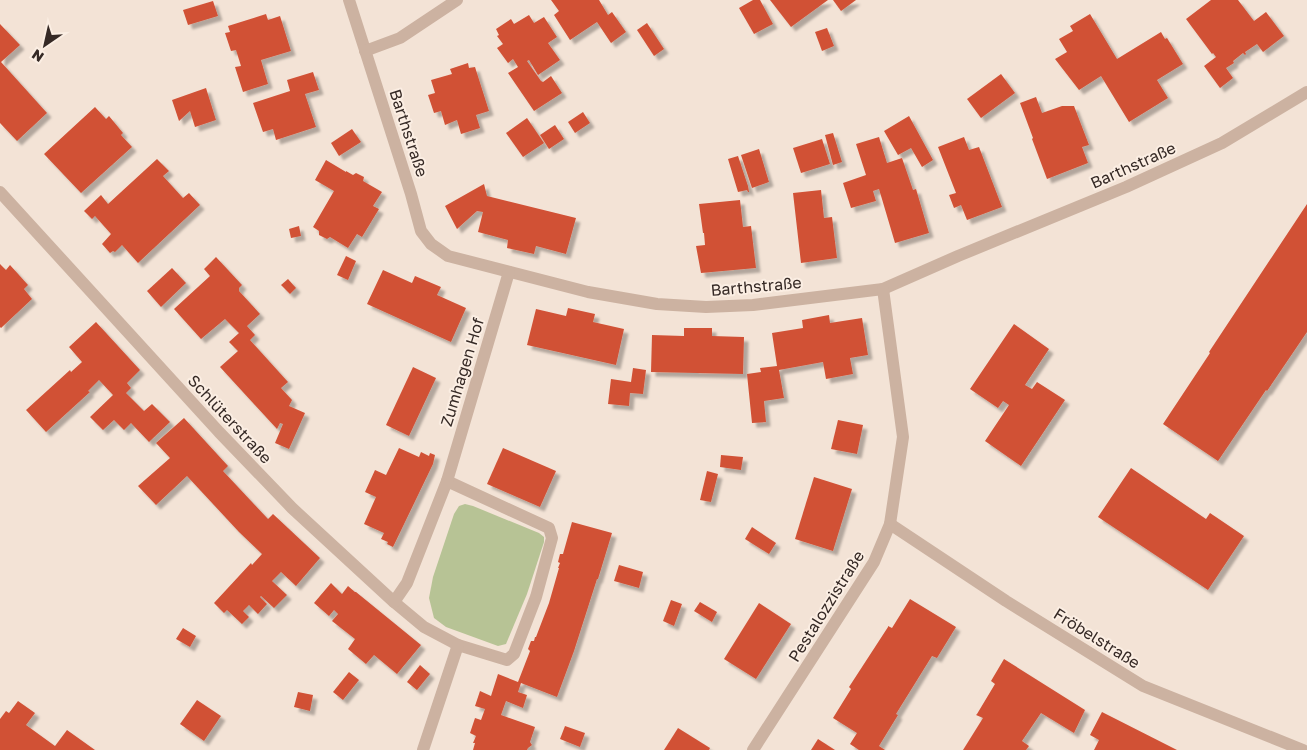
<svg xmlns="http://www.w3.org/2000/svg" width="1307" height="750" viewBox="0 0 1307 750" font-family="'Golos Text',sans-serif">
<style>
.green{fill:#b7c395}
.building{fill:#d15136;filter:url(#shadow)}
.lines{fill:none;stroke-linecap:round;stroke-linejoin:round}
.minor{stroke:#ccb2a1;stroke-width:12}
.labels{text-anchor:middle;stroke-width:4;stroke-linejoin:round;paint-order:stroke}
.street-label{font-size:16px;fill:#352925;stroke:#fbeee3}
</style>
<defs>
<filter id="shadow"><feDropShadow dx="4.5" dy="4.5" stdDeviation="1" flood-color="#0004"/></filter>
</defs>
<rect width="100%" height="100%" fill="#f3e3d6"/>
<polygon class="green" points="465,504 473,506 539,533 544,537 544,542 527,594 506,644 498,646 446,627 434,618 429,598 433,577 454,514 459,506"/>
<g class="building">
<polygon points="551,0 599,0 608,15 612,12 626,32 611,43 597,22 570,40 554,15 559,11"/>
<polygon points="753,0 760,0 773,24 754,34 739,8"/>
<polygon points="770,0 828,0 791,27"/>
<polygon points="833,0 856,0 841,11"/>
<polygon points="1211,0 1238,0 1254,21 1266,12 1284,36 1263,52 1257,44 1245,52 1246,54 1245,55 1243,53 1233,61 1234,63 1226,68 1233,78 1220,88 1204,66 1216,57 1213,53 1212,54 1186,19"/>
<polygon points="213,1 218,16 188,25 183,10"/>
<polygon points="266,14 268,20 280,16 291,51 261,60 268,84 243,92 235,67 241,66 236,50 231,51 225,33 230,32 228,26"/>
<polygon points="1090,14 1117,59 1161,32 1165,39 1167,38 1183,64 1157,80 1168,98 1129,122 1101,76 1079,90 1055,59 1067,52 1059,39 1073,31 1070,26"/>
<polygon points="529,15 534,23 544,17 557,37 548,43 560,60 538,75 529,60 527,61 541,81 543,82 551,76 562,93 534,111 508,73 518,67 513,59 508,63 497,48 503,44 497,36 499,35 496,29 511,19 514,24"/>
<polygon points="647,23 664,49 654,56 637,30"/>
<polygon points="0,24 20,45 1,62 47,113 17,141 0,123"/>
<polygon points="827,28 834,46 822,51 815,32"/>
<polygon points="468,63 469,68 475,67 489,111 476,115 480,128 461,134 457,120 445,125 441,111 434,113 428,95 435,93 431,80 452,74 450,69"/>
<polygon points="313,72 319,90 305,94 316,127 276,140 273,129 263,132 253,103 290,91 287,80"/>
<polygon points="1001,74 1015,93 981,118 967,99"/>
<polygon points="206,88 216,120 195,127 190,111 179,121 172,100"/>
<polygon points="1036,97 1042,113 1062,106 1074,106 1089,145 1082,147 1088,163 1047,179 1032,139 1033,138 1020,103"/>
<polygon points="95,107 106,119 109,116 123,133 121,135 132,147 81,193 44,154"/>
<polygon points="583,112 590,123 575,133 568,122"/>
<polygon points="909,116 933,160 922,167 911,148 898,155 884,131"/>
<polygon points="527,118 544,143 523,157 506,133"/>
<polygon points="555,125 564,139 549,149 540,135"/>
<polygon points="352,129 361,142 339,156 331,143"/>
<polygon points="833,133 842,162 833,165 825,135"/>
<polygon points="879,137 887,163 902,158 913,190 916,189 929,233 895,243 879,189 873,191 876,201 851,208 843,183 866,175 856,144"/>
<polygon points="964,137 969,150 979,147 1002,207 967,220 961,205 954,208 949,195 956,193 938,147"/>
<polygon points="822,139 830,164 801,173 793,148"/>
<polygon points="759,149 769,182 752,188 741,155"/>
<polygon points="738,156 748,186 749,192 748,192 747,190 738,192 728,159"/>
<polygon points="157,159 169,171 163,176 183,198 189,193 200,205 138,263 122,245 115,252 113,251 110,253 102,244 111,234 95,216 92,219 84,211 101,195 108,204"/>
<polygon points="326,160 346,172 346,171 353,175 356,173 364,177 363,181 382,192 373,206 379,209 362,237 357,234 348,248 330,237 327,239 319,235 319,231 313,227 334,191 315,180"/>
<polygon points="484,184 487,196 576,218 566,254 536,246 534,254 507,248 508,240 478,232 483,212 477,211 457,229 445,206"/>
<polygon points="821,190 824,218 832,217 837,258 801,263 793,193"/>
<polygon points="740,200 743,227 751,226 756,268 701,273 696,246 705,245 704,233 703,233 699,204"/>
<polygon points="1307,204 1307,332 1267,391 1266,390 1218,461 1163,424 1210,353 1209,352"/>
<polygon points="299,226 301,236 291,238 289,229"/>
<polygon points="346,256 356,261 348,280 337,275"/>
<polygon points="216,257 242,285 239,288 239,291 260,314 247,326 255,335 250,340 288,382 281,388 292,400 289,406 305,413 289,449 275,443 283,424 280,423 277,429 220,367 238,351 229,342 239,333 225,319 201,339 174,309 210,276 204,269"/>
<polygon points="0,264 6,270 10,265 28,285 24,289 32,299 1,328 0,327"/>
<polygon points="172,268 186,283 161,307 147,291"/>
<polygon points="383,270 412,283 415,276 441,287 437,295 466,308 451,342 367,304"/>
<polygon points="288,279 296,288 290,294 281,285"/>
<polygon points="568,308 595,314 593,322 624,329 616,365 527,345 536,309 566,316"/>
<polygon points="829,315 830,323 862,318 868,355 850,358 853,374 826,379 823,362 779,370 784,398 764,401 766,422 752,423 747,374 761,372 760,368 777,366 772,333 803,328 802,320"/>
<polygon points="96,322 140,370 127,383 131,388 126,393 144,411 152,404 170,422 149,442 131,423 124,430 114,420 103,430 90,417 113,395 99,380 88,391 90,392 46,432 26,410 70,370 71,372 82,362 69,347"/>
<polygon points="1014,324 1049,349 1025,385 1032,389 1037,382 1065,400 1021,466 985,441 1009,405 1003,401 998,408 970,389"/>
<polygon points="684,328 712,328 712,336 744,337 743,374 651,372 652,335 684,336"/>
<polygon points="413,367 436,378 409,436 386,425"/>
<polygon points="633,368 646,370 643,394 630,393 629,406 608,404 611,379 631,382"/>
<polygon points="184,418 228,466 223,471 268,519 273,514 320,558 296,586 281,572 272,581 287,595 274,608 261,596 260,597 267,604 258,614 249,605 243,611 249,617 242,624 227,610 224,613 214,603 251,563 252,565 262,554 239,532 187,476 156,505 138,486 170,458 156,443"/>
<polygon points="838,420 863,425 857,454 831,449"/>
<polygon points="399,448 419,457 421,452 429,456 430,453 435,455 433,464 393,547 387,544 388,542 381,539 384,533 364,524 376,497 365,492 375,470 386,475"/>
<polygon points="503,448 556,471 540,507 487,484"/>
<polygon points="721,455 743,457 741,470 720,467"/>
<polygon points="1131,468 1206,519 1210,513 1244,536 1208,590 1098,517"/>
<polygon points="707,471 718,474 711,502 700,500"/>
<polygon points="814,477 852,489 833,551 795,539"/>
<polygon points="572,522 612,533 598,579 597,579 574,651 557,697 521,683 518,692 527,695 523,708 506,701 501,715 535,727 530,742 532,745 528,748 527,750 473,750 475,743 473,743 476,736 470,733 475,718 481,720 485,709 475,706 480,691 491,696 498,674 518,682 530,651 528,649 531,641 534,641 535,637 536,637 549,603 559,568 558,568 560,563 558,562 560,554 563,554"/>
<polygon points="752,527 776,543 769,554 745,539"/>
<polygon points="619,565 643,572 639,588 614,581"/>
<polygon points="331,583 342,594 348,586 355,592 356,592 421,645 397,674 374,655 366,664 348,649 355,639 332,621 338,614 334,610 329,616 314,603"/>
<polygon points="910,599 956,627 937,658 932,656 896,714 898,715 879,746 885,750 859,750 850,744 857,733 833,718 851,689 849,687 888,627 888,626 892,628"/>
<polygon points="671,600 682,604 674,626 663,621"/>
<polygon points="700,602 717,612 712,622 694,611"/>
<polygon points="759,603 791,624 756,679 724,659"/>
<polygon points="183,628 196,636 190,647 176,639"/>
<polygon points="1004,659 1085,710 1074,733 1041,713 1022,741 1029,746 1026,750 963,750 983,718 976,715 977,714 995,684 991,681"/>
<polygon points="420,665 430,674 417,690 407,682"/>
<polygon points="349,672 359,680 343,700 333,692"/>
<polygon points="298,692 313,695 310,711 294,707"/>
<polygon points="197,700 221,716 204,741 180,724"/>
<polygon points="18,701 35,713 26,725 55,746 67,730 95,750 0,750 0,719 6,711 9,713"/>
<polygon points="1102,712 1177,750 1094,750 1099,740 1090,735"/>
<polygon points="565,726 585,733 580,747 560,739"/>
<polygon points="678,728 710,748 709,750 664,750"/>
<polygon points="818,739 835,750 811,750"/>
</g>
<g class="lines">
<g class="minor">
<polyline points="349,0 411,194 421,231 431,244 448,256 588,292 657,304 706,307 753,305 883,289 958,256 1126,187 1222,143 1307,92"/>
<polyline points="365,51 400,38 457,0"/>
<polyline points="0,192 219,432 292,508 394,602 424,627 458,645 507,660 514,654 536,597 552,538 549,528 447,481"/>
<polyline points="890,524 1006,601 1143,686 1303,750"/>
<polyline points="394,602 407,583 447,481 509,272"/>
<polyline points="423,750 458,645"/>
<polyline points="753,750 874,562 890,524 903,437 883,289"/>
</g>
</g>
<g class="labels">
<g class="street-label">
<text transform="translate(409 133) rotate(72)" y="6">Barthstraße</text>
<text transform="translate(1133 165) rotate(-24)" y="6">Barthstraße</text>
<text transform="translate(756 286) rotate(-5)" y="6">Barthstraße</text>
<text transform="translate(462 372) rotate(-73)" y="6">Zumhagen Hof</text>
<text transform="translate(230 419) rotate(47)" y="6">Schlüterstraße</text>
<text transform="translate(826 606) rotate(-58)" y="6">Pestalozzistraße</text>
<text transform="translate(1097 638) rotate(32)" y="6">Fröbelstraße</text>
</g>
</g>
<g transform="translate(45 45) rotate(214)" stroke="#fbeee3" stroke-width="4" paint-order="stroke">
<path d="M0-4L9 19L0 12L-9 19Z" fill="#352925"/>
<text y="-8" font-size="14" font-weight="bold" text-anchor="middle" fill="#352925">N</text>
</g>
</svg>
